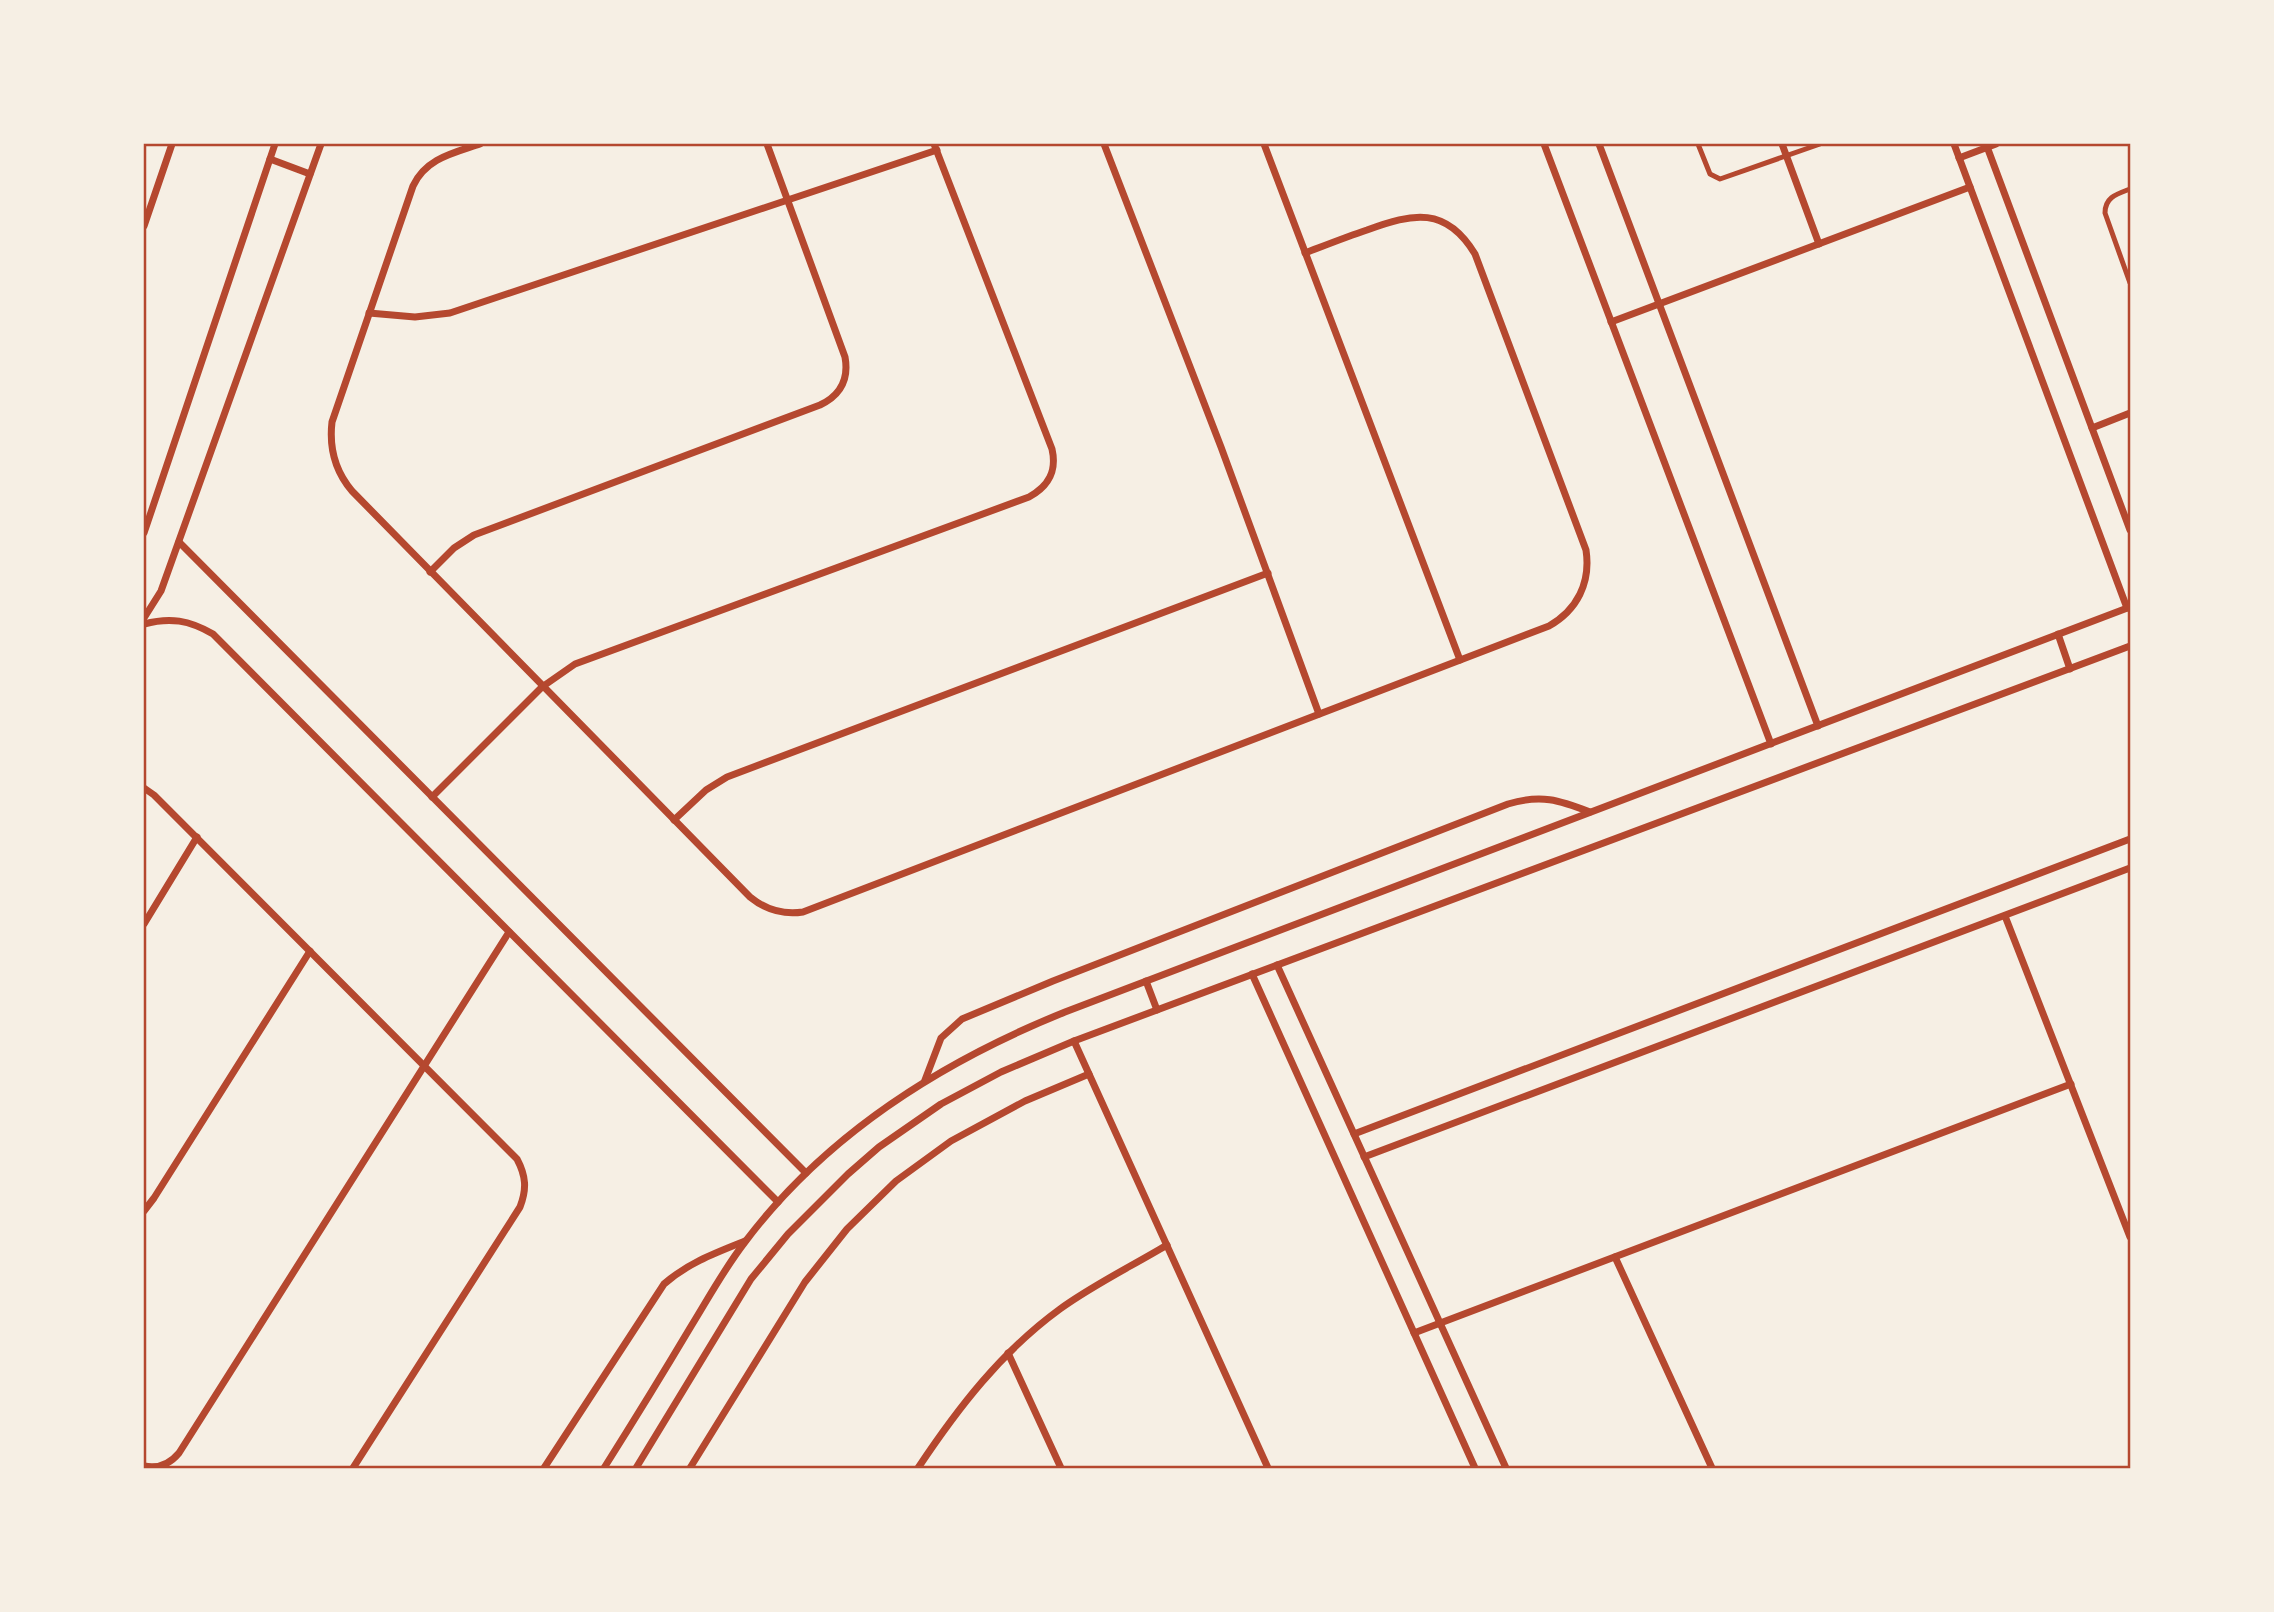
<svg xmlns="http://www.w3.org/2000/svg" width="2274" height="1612" viewBox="0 0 2274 1612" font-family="'Noto Serif',serif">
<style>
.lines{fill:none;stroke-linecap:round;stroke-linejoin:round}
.service{stroke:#b5482f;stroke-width:5}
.minor{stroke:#b5482f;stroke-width:7}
.neatline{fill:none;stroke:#b5482f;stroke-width:2.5}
</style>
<rect width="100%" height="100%" fill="#f6efe4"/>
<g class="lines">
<g class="service">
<polyline points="1698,144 1710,174 1720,179 1820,144"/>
<path d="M2130,189C2117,194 2105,197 2105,213L2130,283"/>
</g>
<g class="minor">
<path d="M480,144C454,153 426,158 413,186L332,422C329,448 335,471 352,491L750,897C766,910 783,915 803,912L1549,626C1577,610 1591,583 1586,550L1475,254C1446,206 1413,213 1367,230C1346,237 1326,245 1305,253"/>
<polyline points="1104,144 1221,447 1319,714"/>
<polyline points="1264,144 1460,660"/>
<polyline points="1544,144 1771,744"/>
<polyline points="1599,144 1818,726"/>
<polyline points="1782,144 1819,244"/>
<polyline points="1954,144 2127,608"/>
<polyline points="1986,144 2130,530"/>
<polyline points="1959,158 1996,144"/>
<polyline points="270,159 310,174"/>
<polyline points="144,226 172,144"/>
<polyline points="369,313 415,317 450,313 937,150"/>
<polyline points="1611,322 1970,187"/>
<polyline points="2092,428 2130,413"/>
<polyline points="144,533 275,144"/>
<polyline points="179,542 806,1173"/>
<path d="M430,572L454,548L474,535L820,405C841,395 849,379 845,357L767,144"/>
<polyline points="144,618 161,591 321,144"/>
<path d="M144,624C170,617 189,620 213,634L778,1202"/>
<polyline points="2058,634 2070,669"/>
<path d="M144,788L154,795L517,1159C526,1176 527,1189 520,1207L353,1468"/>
<path d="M432,797L542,687L575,664L1029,497C1049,486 1057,471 1052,449L934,144"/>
<polyline points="674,820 706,790 727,777 1268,573"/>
<polyline points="2005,916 2130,1237"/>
<polyline points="144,924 197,837"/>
<polyline points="1277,965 1506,1468"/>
<polyline points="1252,974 1475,1468"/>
<polyline points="1146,981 1157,1010"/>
<polyline points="1074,1041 1268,1468"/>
<path d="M925,1080L941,1038L962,1019L1053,981L1508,804C1541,794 1559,800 1590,812"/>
<polyline points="1354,1134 2130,839"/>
<polyline points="1364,1157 2130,868"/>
<polyline points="144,1211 154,1198 310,951"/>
<polyline points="1615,1257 1712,1468"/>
<polyline points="1414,1333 2071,1084"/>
<polyline points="1008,1353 1061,1468"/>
<path d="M144,1466C158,1469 169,1465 179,1453L509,932"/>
<path d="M544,1468L664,1284C688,1263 715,1253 745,1241"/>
<path d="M604,1468C633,1422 662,1375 690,1328C708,1299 724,1269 745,1242C826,1134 941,1062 1065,1012L2130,607"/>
<polyline points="636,1468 751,1279 788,1234 848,1174 879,1147 941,1104 1001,1072 1074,1041 2130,646"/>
<polyline points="690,1468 805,1282 847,1229 896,1181 951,1141 1025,1101 1089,1074"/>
<path d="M918,1468C958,1408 1001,1352 1060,1309C1093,1285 1132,1266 1167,1245"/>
</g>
</g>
<rect width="2274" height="1612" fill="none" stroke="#f6efe4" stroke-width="290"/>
<rect x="145" y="145" width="1984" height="1322" class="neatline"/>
</svg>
